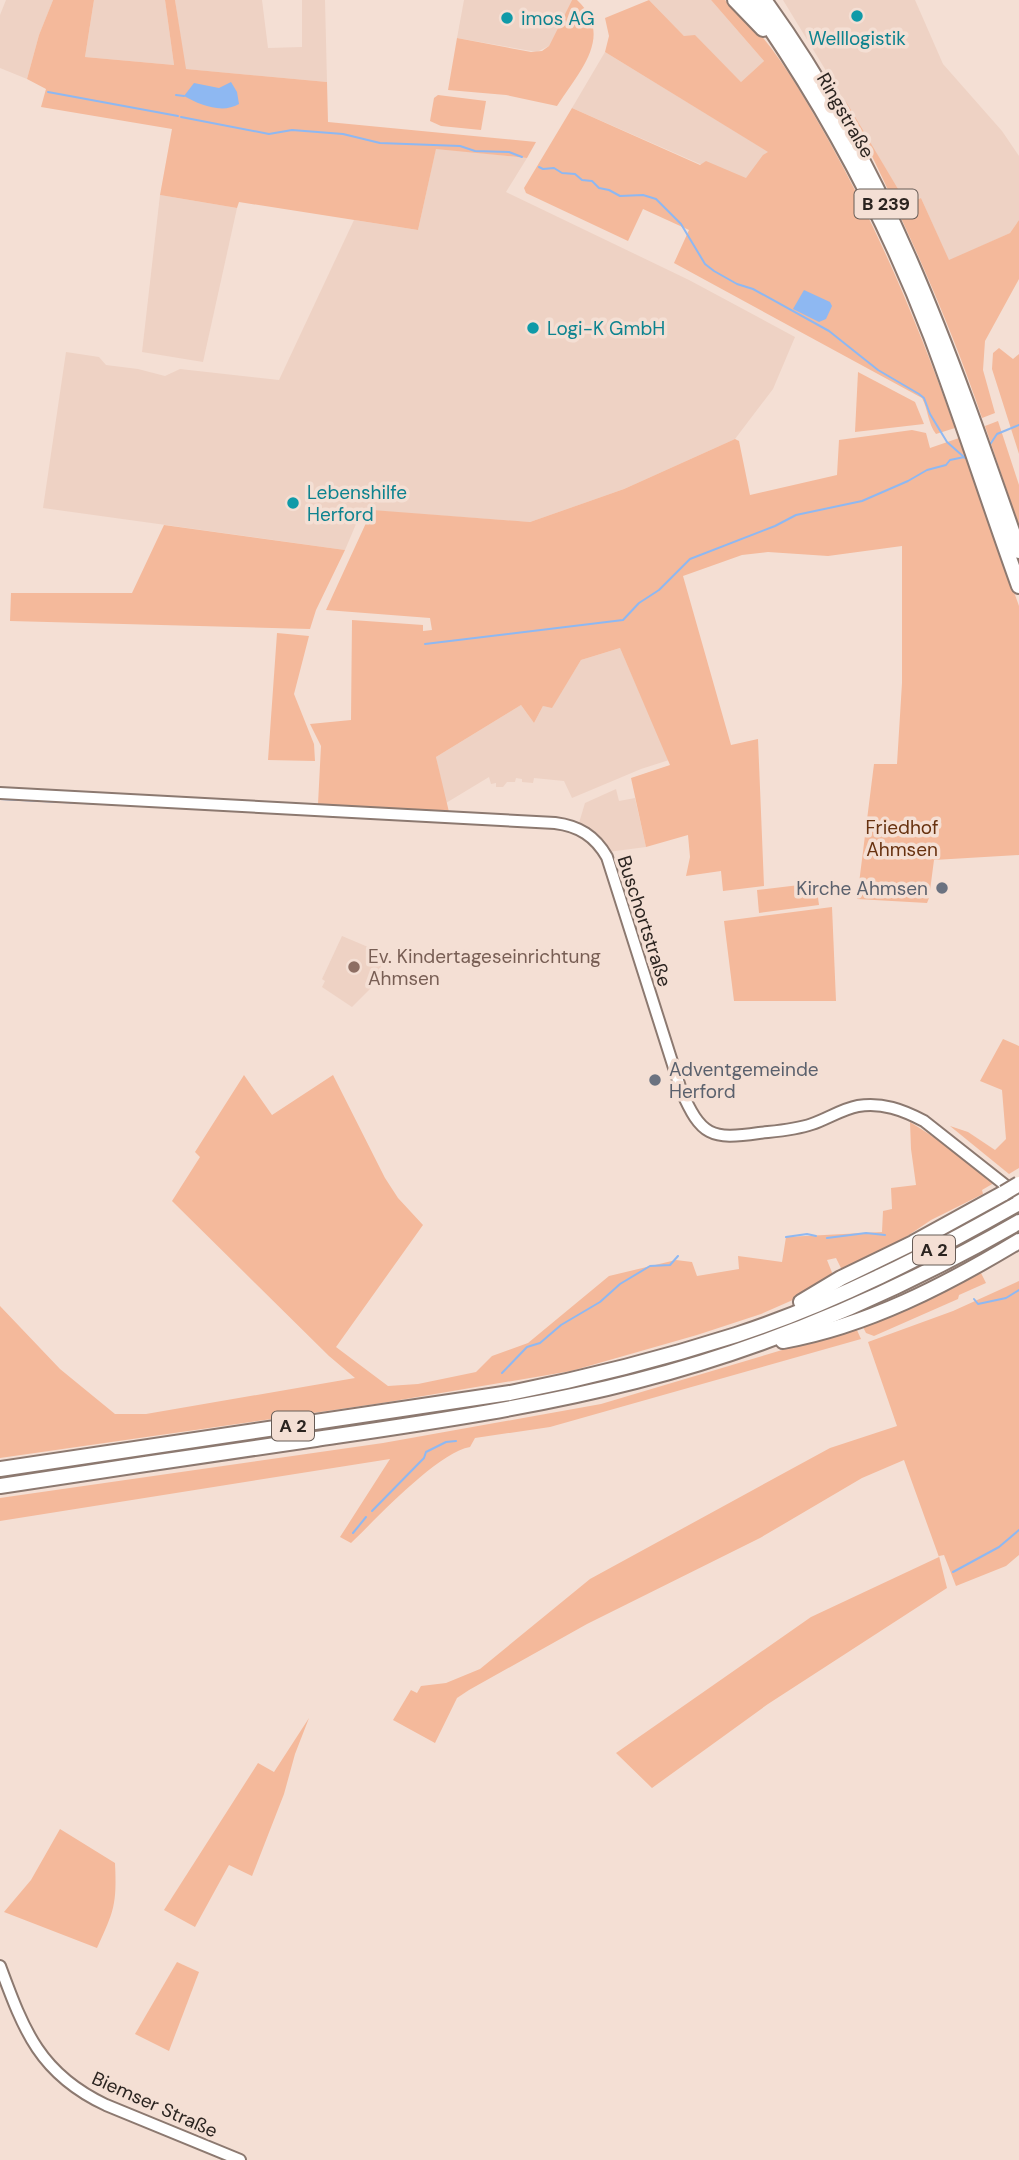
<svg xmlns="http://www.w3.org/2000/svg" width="1019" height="2160" viewBox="0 0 1019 2160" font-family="'DM Sans',sans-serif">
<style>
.built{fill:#eed2c4}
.green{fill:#f4b99b}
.water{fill:#8eb8f2}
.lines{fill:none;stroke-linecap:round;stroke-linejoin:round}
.stream{stroke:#8eb8f2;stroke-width:2}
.secondary-casing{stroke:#8c7970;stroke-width:14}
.highway-casing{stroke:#8c7970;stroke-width:18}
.secondary{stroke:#fff;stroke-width:10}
.highway{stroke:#fff;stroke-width:14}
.highway-bridge-casing{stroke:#8c7970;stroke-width:18;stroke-linecap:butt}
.highway-bridge{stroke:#fff;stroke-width:14}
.culture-dot{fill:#0f9aa8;stroke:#f4dfd4;stroke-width:2.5}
.worship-dot{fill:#6b7280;stroke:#f4dfd4;stroke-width:2.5}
.education-dot{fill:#8d6e63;stroke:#f4dfd4;stroke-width:2.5}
.labels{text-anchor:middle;stroke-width:7;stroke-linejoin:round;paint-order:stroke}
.shield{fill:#f4dfd4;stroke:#675c56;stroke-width:2}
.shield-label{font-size:18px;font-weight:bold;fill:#2b2420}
.culture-label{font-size:19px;fill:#0d838f;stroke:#f4dfd4;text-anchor:start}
.street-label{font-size:19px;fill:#2b2420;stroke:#f4dfd4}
.park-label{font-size:19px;fill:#67310f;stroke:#f4dfd4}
.worship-label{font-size:19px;fill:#5b616d;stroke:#f4dfd4;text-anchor:end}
.education-label{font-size:19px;fill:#785e54;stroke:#f4dfd4;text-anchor:start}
</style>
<rect width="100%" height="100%" fill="#f4dfd4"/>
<g class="built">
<polygon points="6,0 53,0 39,35 27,79 0,68 0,15"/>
<polygon points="94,0 165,0 174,65 85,57"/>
<polygon points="175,0 262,0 268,48 302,47 302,0 325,0 327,82 185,69"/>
<polygon points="464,0 572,0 549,46 537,52 457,38"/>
<polygon points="649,0 711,0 764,61 741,82 695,36 684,36"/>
<polygon points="783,0 915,0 943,64 1002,131 1019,156 1019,220 1010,233 949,261 921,198 907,204"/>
<polygon points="605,52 769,152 750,186 572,108"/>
<polygon points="436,148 527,158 506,192 689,280 795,337 773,389 735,439 624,489 530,522 362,510 345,550 43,508 66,352 99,357 106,365 138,369 165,376 180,369 279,380 354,220 418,230"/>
<polygon points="160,195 237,208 203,362 142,352"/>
<polygon points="620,648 669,760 641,769 572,798 564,781 534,778 533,783 522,782 522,779 516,778 515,782 507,782 503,787 496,787 496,783 491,784 489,777 446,803 436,757 521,705 534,723 543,706 552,707 581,660"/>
<polygon points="616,789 619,801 635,798 646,847 608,852 598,836 579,823 585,803"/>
<polygon points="342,936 387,955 370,989 352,1007 322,987 325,981 322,979"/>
</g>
<g class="green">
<polygon points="53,0 94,0 85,57 174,65 165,0 175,0 186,69 327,82 328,122 536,142 527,158 436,149 418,230 239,202 237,208 160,195 172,129 41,107 46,89 27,79 39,35"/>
<path d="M572,0H577C615,36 579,71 557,106L506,95L448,90L457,38L531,52L542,51L549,46Z"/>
<path d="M649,0L684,36L695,35L741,82L764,61L711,0H725C737,11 749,22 760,34C787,66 808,104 829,141C880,233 920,329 955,428L936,434C928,424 928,409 922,398L674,263L689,230L643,209L628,241L526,193L524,188L572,108L700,165L706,161L746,178L763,155L768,152L605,52L609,36L605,18Z"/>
<polygon points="438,95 486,101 481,130 441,126 430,121 434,98"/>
<path d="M845,100L907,204L921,198L949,260L1010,233L1019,220V279L985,341L983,370L995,413L982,418C945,308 896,205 845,100Z"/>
<polygon points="999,348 1013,359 1019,354 1019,454 992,369 993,353"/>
<polygon points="858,372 915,402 924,424 855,432"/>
<polygon points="998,421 1019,485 1019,526 985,426"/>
<polygon points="912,430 926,433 930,448 959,438 1019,606 1019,855 934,860 929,898 927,903 857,899 874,764 897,764 902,683 902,546 828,556 768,552 742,555 683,576 731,745 758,739 764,886 723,891 721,871 686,876 690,857 688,835 646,847 631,778 670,765 620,648 581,660 552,708 543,706 534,723 521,705 436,757 449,812 322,807 318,804 321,746 310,724 351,720 352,620 423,625 423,631 432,630 430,618 326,610 372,510 530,522 624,489 735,439 739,441 750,495 837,475 839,440"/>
<polygon points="164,525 345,550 316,610 310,629 10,621 11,593 132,593"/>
<polygon points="277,633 309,636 294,694 314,744 315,761 268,760"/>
<polygon points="816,883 819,905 759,913 757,890"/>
<polygon points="832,907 836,1001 734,1001 724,921"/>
<polygon points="1003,1039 1019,1046 1019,1168 1009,1174 950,1126 968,1132 995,1150 1006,1139 1002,1090 980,1081"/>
<polygon points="244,1075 272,1115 333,1075 385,1178 398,1198 423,1225 336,1347 388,1386 418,1384 476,1372 492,1356 528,1343 609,1276 676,1260 692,1262 697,1276 739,1269 738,1256 782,1262 786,1237 882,1232 883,1211 892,1209 891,1188 916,1185 911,1149 910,1122 940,1141 994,1183 982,1190 983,1194 931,1220 903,1239 842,1270 836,1258 827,1260 833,1275 811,1292 761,1314 697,1335 571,1371 382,1403 0,1458 0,1306 60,1369 115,1414 146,1414 355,1378 329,1356 172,1201 200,1157 195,1152"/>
<polygon points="981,1273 986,1283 959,1295 958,1299 874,1336 866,1333 862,1325"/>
<polygon points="1019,1281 1019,1555 1006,1566 956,1586 944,1555 939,1556 947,1588 768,1704 652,1788 616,1753 811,1617 939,1557 904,1460 862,1478 760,1538 587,1624 469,1690 457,1698 435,1743 393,1720 411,1690 417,1693 421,1686 446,1683 480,1669 590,1579 830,1448 897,1426 868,1342 953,1311"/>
<path d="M856,1328L861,1339L550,1427L475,1438L470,1447C437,1453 377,1518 351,1543L340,1537L390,1459L0,1521V1498L383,1443L601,1404Z"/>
<polygon points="309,1718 295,1754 284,1794 252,1876 229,1865 195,1927 164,1910 258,1763 274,1772"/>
<path d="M60,1829L115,1863C117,1905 114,1911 97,1948L4,1912L31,1880Z"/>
<polygon points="177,1962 199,1972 169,2051 135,2034"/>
</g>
<g class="water">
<path d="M231,82L237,92L239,104C222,114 200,105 184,96L194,83L219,88Z"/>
<polygon points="804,290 830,302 832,306 826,319 819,322 793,309"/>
</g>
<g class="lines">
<g class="stream">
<polyline points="48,92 178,116"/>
<polyline points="176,95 184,96"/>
<polyline points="181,117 269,134 292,130 343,134 380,143 460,146 475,151 509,152 522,157"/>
<polyline points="539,167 543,169 554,168 562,173 575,174 582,180 592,181 599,188 609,190 620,196 643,195 656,199 681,224 705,264 714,271 737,284 753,289 829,331 878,370 919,394 924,398 930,414 947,442 965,458"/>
<polyline points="989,446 997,434 1019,425"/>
<polyline points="425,644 623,620 639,603 659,590 690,559 775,526 796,515 862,501 908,481 927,470 946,465 950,460 969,456"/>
<polyline points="0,799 125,805"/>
<polyline points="325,816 429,821"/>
<polyline points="786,1237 807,1234 816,1236"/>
<polyline points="827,1238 866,1233 885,1235"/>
<polyline points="974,1299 978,1304 1006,1298 1019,1290"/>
<polyline points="502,1373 527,1347 540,1343 561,1325 600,1302 620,1284 650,1266 670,1265 678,1256"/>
<polyline points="372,1511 424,1458 426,1452 446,1442 456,1441"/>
<polyline points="353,1533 366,1517"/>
<polyline points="953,1572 999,1547 1019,1530"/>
</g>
<defs>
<g id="secondary">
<path d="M0,793L555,823C579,826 595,836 607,857L681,1090C701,1136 711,1140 759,1133C777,1131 795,1130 812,1124C827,1119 842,1109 858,1106C882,1102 903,1110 924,1121L1019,1196"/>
<path d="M0,1966C24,2031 40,2074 106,2105L240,2160"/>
</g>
<g id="highway">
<polyline points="735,0 763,29"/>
<path d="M751,0C824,104 885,216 931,336C962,418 989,503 1019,586"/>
<path d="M764,0C887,169 951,356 1019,551"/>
<polyline points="801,1302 841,1278 913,1243 1004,1193"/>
<path d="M783,1341C867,1326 946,1285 1019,1241"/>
<path d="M0,1469L510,1393C586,1378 661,1359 736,1335C834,1303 929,1254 1019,1203"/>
<path d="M0,1486C105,1470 211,1454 316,1439C424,1423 531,1408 636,1381C771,1347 899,1291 1019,1222"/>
</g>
</defs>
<use href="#secondary" class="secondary-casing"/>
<use href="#highway" class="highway-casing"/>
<use href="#secondary" class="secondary"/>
<use href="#highway" class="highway"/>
<defs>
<polyline id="highway-bridge" points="1004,1193 1019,1184"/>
</defs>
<use href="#highway-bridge" class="highway-bridge-casing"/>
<use href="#highway-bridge" class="highway-bridge"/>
</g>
<g class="culture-dot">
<circle cx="857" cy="16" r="7"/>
<circle cx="507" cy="18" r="7"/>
<circle cx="533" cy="328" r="7"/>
<circle cx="293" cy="503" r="7"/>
</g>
<g class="worship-dot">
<circle cx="942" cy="888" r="7"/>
<circle cx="655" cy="1080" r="7"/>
</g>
<circle class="education-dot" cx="354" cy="967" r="7"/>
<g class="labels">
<g class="shield">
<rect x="854.5" y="189.5" width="63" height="29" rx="5"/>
<rect x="913" y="1235.5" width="42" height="29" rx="5"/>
<rect x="272" y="1411.5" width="42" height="29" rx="5"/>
</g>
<g class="shield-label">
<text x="886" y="210">B 239</text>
<text x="934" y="1256">A 2</text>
<text x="293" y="1432">A 2</text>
</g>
<g class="culture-label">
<text x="521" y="25">imos AG</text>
<text x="857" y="45" text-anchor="middle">Welllogistik</text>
<text x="547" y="335">Logi-K GmbH</text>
<text x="307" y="499">Lebenshilfe<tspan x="307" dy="22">Herford</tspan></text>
</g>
<g class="street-label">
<text transform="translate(846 115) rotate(60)" y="7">Ringstraße</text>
<text transform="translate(645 921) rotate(72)" y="7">Buschortstraße</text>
<text transform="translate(155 2104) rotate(24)" y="7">Biemser Straße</text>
</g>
<g class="park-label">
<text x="902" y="834">Friedhof<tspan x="902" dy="22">Ahmsen</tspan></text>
</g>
<g class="worship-label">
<text x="928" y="895">Kirche Ahmsen</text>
<text x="669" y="1076" text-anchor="start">Adventgemeinde<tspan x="669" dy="22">Herford</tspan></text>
</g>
<g class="education-label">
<text x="368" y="963">Ev. Kindertageseinrichtung<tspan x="368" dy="22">Ahmsen</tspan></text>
</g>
</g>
</svg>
